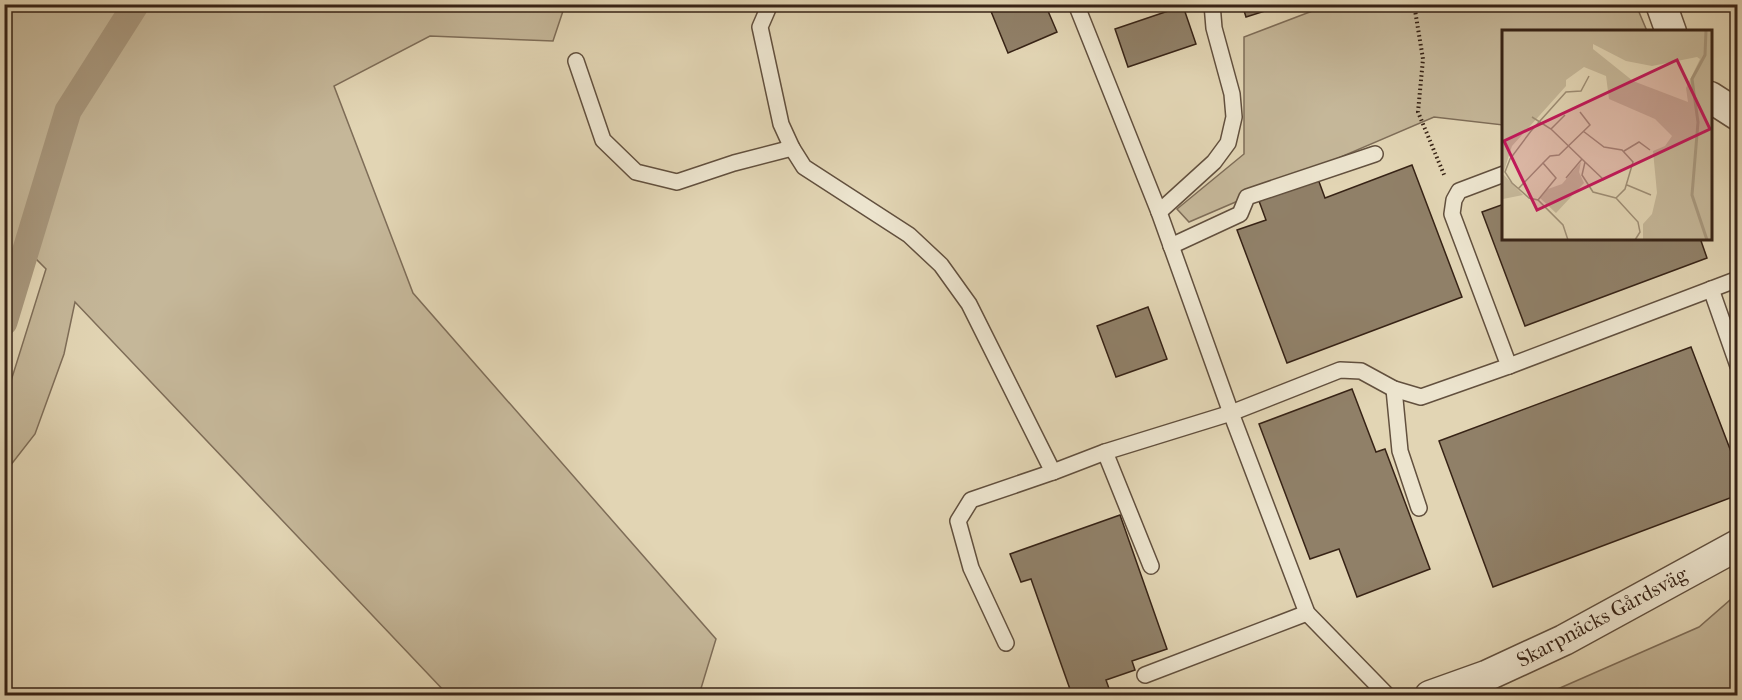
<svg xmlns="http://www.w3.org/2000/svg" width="1742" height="700" viewBox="0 0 1742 700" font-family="'IM FELL French Canon',serif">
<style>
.green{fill:#c5b799;stroke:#7e6d58;stroke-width:1.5}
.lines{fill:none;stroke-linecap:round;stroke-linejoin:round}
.canal{stroke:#a8987e;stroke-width:27}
.building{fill:#908068;stroke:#372316;stroke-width:1.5}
.lane-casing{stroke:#62503e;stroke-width:18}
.street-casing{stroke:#62503e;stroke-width:33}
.path{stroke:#372316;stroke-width:4;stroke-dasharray:1.5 3;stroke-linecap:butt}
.lane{stroke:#ece4ce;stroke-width:15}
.street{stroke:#ece4ce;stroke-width:30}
.labels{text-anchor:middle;stroke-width:6;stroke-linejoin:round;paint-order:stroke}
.street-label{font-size:21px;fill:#372316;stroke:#ece4ce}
.inset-river{fill:none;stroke:#a8987e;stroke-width:3}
.inset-road{fill:none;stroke:#9e8e75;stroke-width:1.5}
.view{fill:#c2185b;fill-opacity:0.15;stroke:#c2185b;stroke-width:3}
.inset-edge{fill:none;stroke:#372316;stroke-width:3}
</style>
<rect width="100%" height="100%" fill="#e2d5b4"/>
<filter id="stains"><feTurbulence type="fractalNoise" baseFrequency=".00333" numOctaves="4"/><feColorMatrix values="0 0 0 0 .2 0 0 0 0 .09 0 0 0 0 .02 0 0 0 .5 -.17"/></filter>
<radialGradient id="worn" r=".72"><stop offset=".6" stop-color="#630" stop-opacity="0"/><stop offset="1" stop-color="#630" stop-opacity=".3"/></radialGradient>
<g class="green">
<polygon points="5,4 565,5 553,41 430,36 334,86 413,293 716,639 699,695 448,695 75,302 64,354 35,434 10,466 5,471 5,400 46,269 35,258 5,353"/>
<polygon points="1328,5 1636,5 1647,31 1504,32 1503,125 1434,117 1189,222 1177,209 1244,154 1244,37"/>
<polygon points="1737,594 1737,695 1544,695 1699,627"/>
</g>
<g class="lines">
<polyline class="canal" points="4,322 68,111 136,4"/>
</g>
<g class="building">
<polygon points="988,4 1045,4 1057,32 1008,53"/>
<polygon points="1242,4 1287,4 1246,17"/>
<polygon points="1183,6 1196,44 1128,67 1115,29"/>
<polygon points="1412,165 1462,297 1287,363 1237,230 1266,220 1259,201 1318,179 1325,198"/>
<polygon points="1504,204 1504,238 1700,238 1707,258 1525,326 1482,212"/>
<polygon points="1148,307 1167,359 1116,377 1097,326"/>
<polygon points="1691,347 1738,470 1738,495 1493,587 1439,441"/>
<polygon points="1352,389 1376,452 1385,449 1430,569 1357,597 1339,549 1310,559 1259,424"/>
<polygon points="1120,515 1167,649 1132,661 1135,670 1106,680 1111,694 1082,696 1080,689 1071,692 1031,579 1021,582 1010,554"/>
</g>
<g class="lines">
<defs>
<g id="lane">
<polyline points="770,4 760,27 781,124 792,148 804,167 909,235 941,265 969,304 1053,472"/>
<polyline points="1076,4 1159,212"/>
<polyline points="1212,4 1214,28 1232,94 1234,117 1228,143 1214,162 1159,212 1231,413 1307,613 1388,696"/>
<polyline points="576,61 603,140 636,172 677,182 734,163 792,148"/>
<polyline points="1171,246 1240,214 1247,197 1375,154"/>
<polyline points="1711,289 1738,366"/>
<polyline points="1509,366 1738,279"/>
<polyline points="1394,389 1400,451 1419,508"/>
<polyline points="1105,452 1151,566"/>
<polyline points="1006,643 971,568 958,521 971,500 1053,472 1105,452 1231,413 1340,370 1361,371 1394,389 1421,397 1509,366 1452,214 1454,200 1459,191 1504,174"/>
<polyline points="1145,675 1307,613"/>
</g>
<g id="street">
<polyline points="1661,4 1671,32"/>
<polyline points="1710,97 1738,115"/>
<polyline points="1430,696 1486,676 1564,640 1738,545"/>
</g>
</defs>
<use href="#lane" class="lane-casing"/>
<use href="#street" class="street-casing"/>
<polyline class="path" points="1414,4 1423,59 1418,112 1445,177"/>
<use href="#lane" class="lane"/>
<use href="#street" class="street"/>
</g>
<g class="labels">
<g class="street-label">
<text transform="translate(1602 617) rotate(-28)" y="7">Skarpnäcks Gårdsväg</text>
</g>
</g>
<g transform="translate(1502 30)">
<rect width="210" height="210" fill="#e2d5b4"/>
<path d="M0,0H210V210H141V194L150,184L155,163L151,121L163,116L170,106L153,89L107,69L104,46L82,37L64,50V56L10,116L1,144L21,165L1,169L0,167ZM91,14L124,31L150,36L195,27L198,29L184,58L186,72L131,51L91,19ZM79,132L77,142L82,153L54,183L38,168L46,159L60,154Z" fill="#c5b799" fill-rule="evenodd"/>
<path class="inset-river" d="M204,0L203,25L190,49L196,92L190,165L205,210"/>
<path class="inset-road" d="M30,87L49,99L83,132L80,145L91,162L114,168M49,99L63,85M81,101L102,117L120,120L131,132L123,159L114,168M122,121L137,112L148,120M83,132L102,150M64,148L80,129M125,155L149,165M16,159L41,133M114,168L136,192L138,202L133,210M36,170L54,148L41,133L48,126L57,125L88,95L78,82M66,210L61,195L36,170L27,168L10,153L3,142L8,129L29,101L64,62L79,61L87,46"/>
<path class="view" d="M175,30L208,99L35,180L2,111Z"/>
<rect width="210" height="210" class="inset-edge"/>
</g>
<rect width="1742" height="700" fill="none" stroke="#e2d5b4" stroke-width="24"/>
<rect x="6" y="6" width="1730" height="688" fill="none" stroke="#372316" stroke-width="3"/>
<rect x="12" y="12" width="1718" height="676" fill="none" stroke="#372316" stroke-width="1.5"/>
<rect width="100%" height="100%" filter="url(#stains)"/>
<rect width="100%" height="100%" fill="url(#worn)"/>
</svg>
